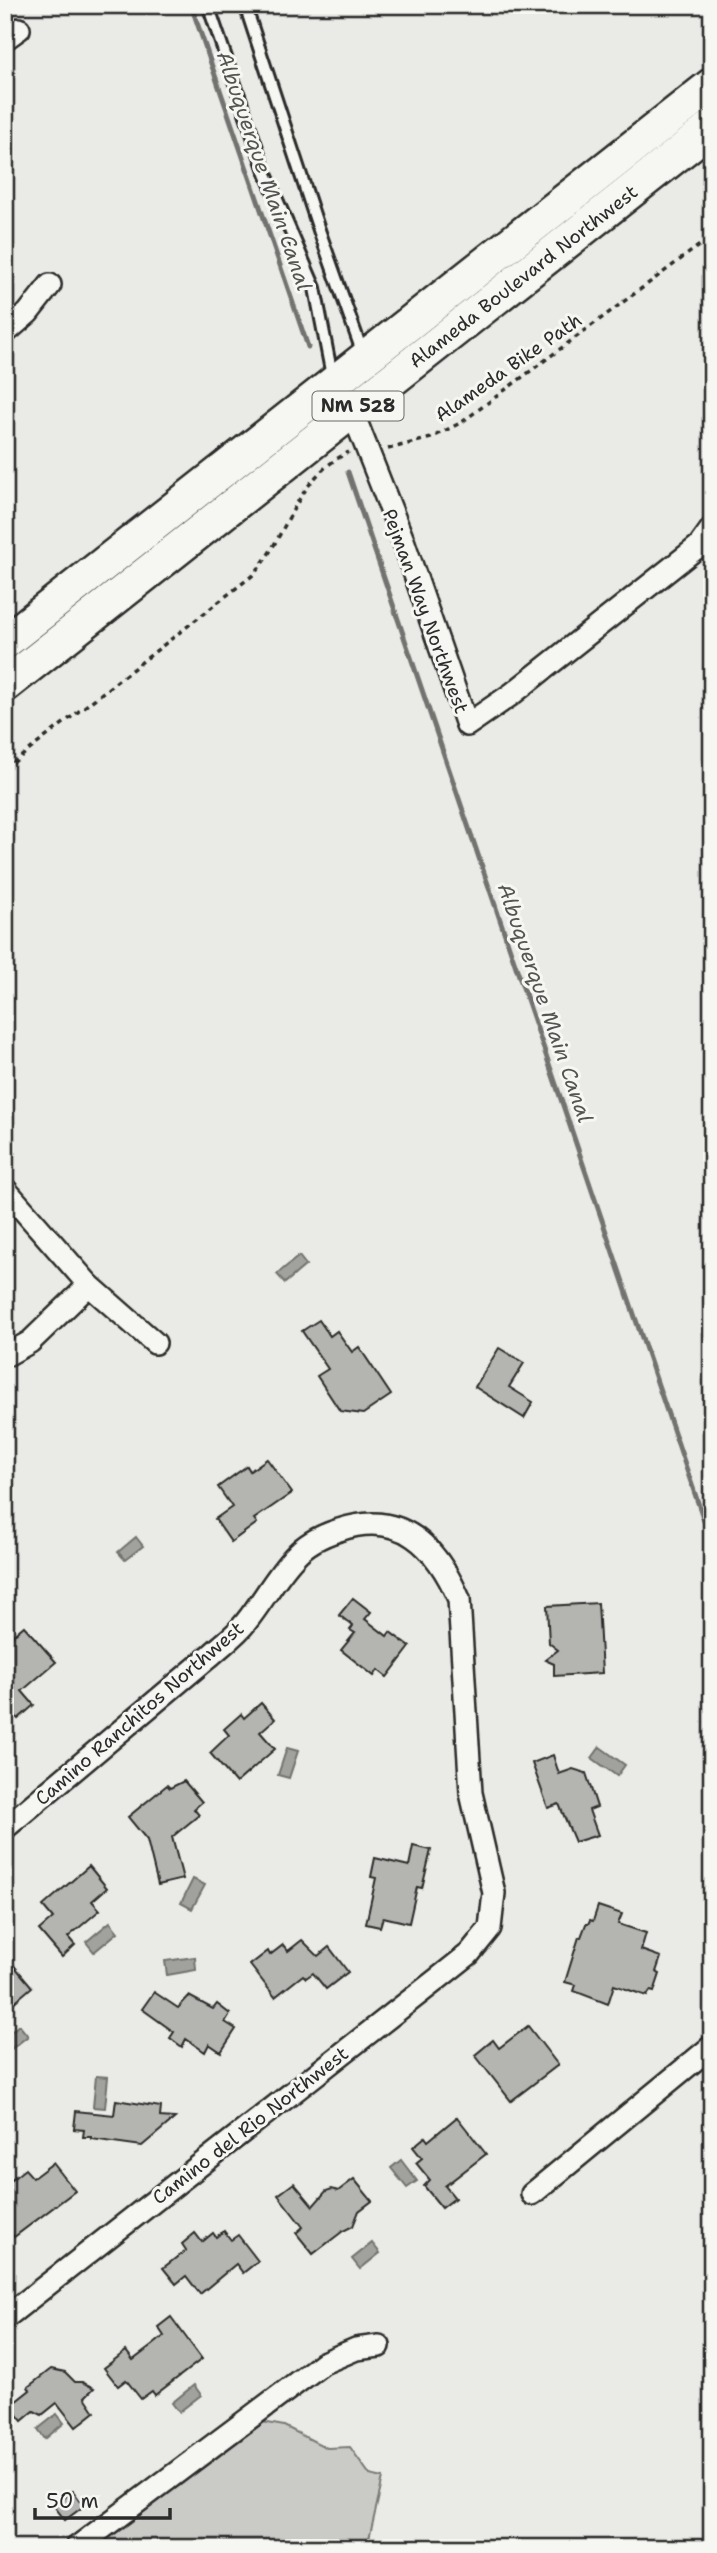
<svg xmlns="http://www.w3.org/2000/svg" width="717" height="2553" viewBox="0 0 717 2553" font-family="'Shantell Sans',sans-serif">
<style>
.green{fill:#cacac7;stroke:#7a7a79;stroke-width:2}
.water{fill:#a1a19e;stroke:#727270;stroke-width:2}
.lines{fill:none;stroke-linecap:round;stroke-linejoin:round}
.stream{stroke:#727270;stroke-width:5}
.building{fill:#b4b4b1;stroke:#2b2b2b;stroke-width:2}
.lane-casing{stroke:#2b2b2b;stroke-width:16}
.street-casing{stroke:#2b2b2b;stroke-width:26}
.primary-casing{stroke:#2b2b2b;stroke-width:38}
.path{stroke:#2b2b2b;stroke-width:3.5;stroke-dasharray:5 5;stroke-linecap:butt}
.lane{stroke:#f6f6f2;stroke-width:10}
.street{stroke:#f6f6f2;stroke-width:21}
.primary{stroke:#f6f6f2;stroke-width:33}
.labels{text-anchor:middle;stroke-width:6;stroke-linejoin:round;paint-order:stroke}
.shield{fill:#f6f6f2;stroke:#686867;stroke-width:2}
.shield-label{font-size:18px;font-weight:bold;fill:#2b2b2b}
.street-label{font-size:19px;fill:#2b2b2b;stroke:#f6f6f2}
.water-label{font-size:21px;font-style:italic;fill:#545453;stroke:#f6f6f2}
</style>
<rect width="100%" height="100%" fill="#eaeae6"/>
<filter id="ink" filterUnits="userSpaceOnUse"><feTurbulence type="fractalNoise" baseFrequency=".0143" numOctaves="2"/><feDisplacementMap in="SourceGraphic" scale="14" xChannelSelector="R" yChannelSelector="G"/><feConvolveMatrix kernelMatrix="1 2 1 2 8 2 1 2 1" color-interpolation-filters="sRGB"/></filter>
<g filter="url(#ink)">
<polygon class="green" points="257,2421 284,2426 327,2448 350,2447 370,2475 383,2478 367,2548 84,2548"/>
<g class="water">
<polygon points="299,1256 306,1265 285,1283 277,1274"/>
<polygon points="136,1537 143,1546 125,1560 118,1552"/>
<polygon points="600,1747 625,1765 617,1776 592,1758"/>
<polygon points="287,1748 298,1751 289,1778 278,1775"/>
<polygon points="193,1879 205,1885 192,1909 181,1903"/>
<polygon points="110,1922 118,1932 94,1952 86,1942"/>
<polygon points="195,1957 196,1970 167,1975 165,1961"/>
<polygon points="19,2025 28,2036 5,2054 5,2037"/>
<polygon points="96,2076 108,2077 105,2108 93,2107"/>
<polygon points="401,2160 417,2181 407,2188 391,2168"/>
<polygon points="372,2243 380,2253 360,2269 352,2259"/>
<polygon points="194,2385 201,2395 179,2412 172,2403"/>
<polygon points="57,2414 64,2423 45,2439 38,2429"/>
</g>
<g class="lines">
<g class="stream">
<polyline points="191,5 308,347"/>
<polyline points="348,472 712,1544"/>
</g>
</g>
<g class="building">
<polygon points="319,1320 330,1336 337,1331 352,1352 359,1347 391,1395 363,1414 340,1411 317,1376 328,1369 302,1331"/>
<polygon points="499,1348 524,1363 509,1387 533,1402 524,1418 475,1387"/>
<polygon points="267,1459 292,1493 254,1519 257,1523 231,1542 215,1519 232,1507 218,1487 247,1466 250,1471"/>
<polygon points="353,1598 371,1612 365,1619 387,1636 390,1632 410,1647 387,1677 378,1670 374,1676 341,1650 355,1633 350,1630 353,1626 339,1615"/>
<polygon points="598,1603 602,1673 554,1676 554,1664 545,1660 558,1650 549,1643 547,1606"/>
<polygon points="24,1626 56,1662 22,1691 34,1705 18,1719 5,1704 5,1642"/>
<polygon points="261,1703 275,1719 260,1732 275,1749 236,1783 210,1753 229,1735 224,1729 241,1714 244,1718"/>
<polygon points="553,1755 559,1774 573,1769 586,1773 597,1807 589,1810 598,1835 575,1842 559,1804 548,1808 532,1763"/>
<polygon points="184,1781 202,1802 194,1809 199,1815 172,1837 183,1879 158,1885 147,1840 128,1817 167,1785 170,1788"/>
<polygon points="413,1846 431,1850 422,1888 417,1887 409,1923 383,1917 380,1927 366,1924 376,1878 371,1877 375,1858 409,1866"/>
<polygon points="89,1866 107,1888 92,1901 100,1910 68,1937 75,1945 62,1957 39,1930 53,1918 43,1906"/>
<polygon points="598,1906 622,1914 618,1924 646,1933 641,1950 661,1957 656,1972 660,1974 654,1992 650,1991 647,1996 614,1985 608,2004 574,1991 576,1985 565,1982 579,1937 581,1937 586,1924 588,1924 590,1920 593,1921"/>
<polygon points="302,1940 318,1956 329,1947 348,1972 326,1989 313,1973 306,1978 303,1975 275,1997 250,1965 268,1951 270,1955 283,1945 288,1951"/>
<polygon points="5,1955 32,1987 5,2010"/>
<polygon points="154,1992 178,2008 189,1996 213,2009 217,2004 230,2014 225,2022 236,2029 221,2052 209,2044 205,2052 186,2039 182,2047 170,2038 174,2032 142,2009"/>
<polygon points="528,2026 558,2065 511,2101 475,2055 493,2040 499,2048"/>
<polygon points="116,2100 161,2107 160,2117 175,2118 142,2146 91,2139 91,2137 83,2137 84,2130 74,2129 76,2111 114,2115"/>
<polygon points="457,2117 486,2154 445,2186 455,2198 442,2208 424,2186 430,2180 416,2163 422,2158 413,2147 425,2137 428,2141"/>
<polygon points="53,2163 75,2191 14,2237 5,2226 5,2185 25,2169 33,2178"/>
<polygon points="354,2179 372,2201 359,2211 353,2226 343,2231 313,2254 296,2233 303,2227 278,2195 294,2183 313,2206 326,2191 332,2189 338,2191"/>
<polygon points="224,2231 231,2240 238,2235 258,2261 243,2273 236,2264 200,2294 186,2276 176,2284 163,2268 186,2250 182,2244 195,2233 202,2242 213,2233 216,2237"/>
<polygon points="171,2317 202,2359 155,2395 152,2391 141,2399 126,2380 118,2386 104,2368 126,2351 133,2360 153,2345 164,2336 158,2327"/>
<polygon points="51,2369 65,2372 75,2382 82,2382 94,2388 85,2397 95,2412 76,2427 57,2403 42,2415 34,2411 22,2421 10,2406 30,2390 28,2387"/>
<polygon points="73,2491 84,2506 65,2520 54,2506"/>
</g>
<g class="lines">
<defs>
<g id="lane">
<polyline points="208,5 266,174 315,288 332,376"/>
<polyline points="245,5 319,230 363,354"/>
</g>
<g id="street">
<polyline points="5,39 19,29"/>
<polyline points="5,333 28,313 50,285"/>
<polyline points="354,401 352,411 403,540 467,725 512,694 699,546 712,528"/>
<polyline points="5,1189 89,1285 155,1343"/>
<polyline points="5,1356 30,1342 89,1285"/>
<path d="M5,1828L211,1655C223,1644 237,1634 246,1622C263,1601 276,1576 294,1557C306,1543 323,1535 339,1530C401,1509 436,1546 459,1599L471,1793L494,1893L490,1928L469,1954L440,1977L5,2318"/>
<polyline points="532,2194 712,2046"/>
<polyline points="76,2548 323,2363 356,2349 379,2346"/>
</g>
<g id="primary">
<polyline points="5,642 712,85"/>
<polyline points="5,685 712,127"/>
</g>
</defs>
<use href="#lane" class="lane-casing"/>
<use href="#street" class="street-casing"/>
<use href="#primary" class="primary-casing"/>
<g class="path">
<polyline points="388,449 431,438 462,422 712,236"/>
<path d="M5,769L253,575C289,534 295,478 349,452"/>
</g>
<use href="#lane" class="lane"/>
<use href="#street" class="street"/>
<use href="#primary" class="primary"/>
</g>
</g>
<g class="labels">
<rect class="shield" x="312.5" y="391.5" width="91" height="29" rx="5"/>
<g class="shield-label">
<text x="358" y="412">NM 528</text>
</g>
<g class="street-label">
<text transform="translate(523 276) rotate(-38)" y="7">Alameda Boulevard Northwest</text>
<text transform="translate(508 367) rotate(-35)" y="7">Alameda Bike Path</text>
<text transform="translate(426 611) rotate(70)" y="7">Pejman Way Northwest</text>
<text transform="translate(139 1713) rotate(-41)" y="7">Camino Ranchitos Northwest</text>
<text transform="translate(250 2125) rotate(-38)" y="7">Camino del Rio Northwest</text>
</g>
<g class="water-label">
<text transform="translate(264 171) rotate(71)" y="7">Albuquerque Main Canal</text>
<text transform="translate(545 1003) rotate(71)" y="7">Albuquerque Main Canal</text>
</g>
</g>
<rect width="717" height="2553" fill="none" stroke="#f6f6f2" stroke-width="28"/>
<rect x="14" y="14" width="689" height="2525" fill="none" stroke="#2b2b2b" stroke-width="2.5" filter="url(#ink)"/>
<path d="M35 2508v10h135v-10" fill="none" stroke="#2b2b2b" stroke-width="3.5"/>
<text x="46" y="2508" font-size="21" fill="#2b2b2b" stroke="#f6f6f2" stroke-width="5" paint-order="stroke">50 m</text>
</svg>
